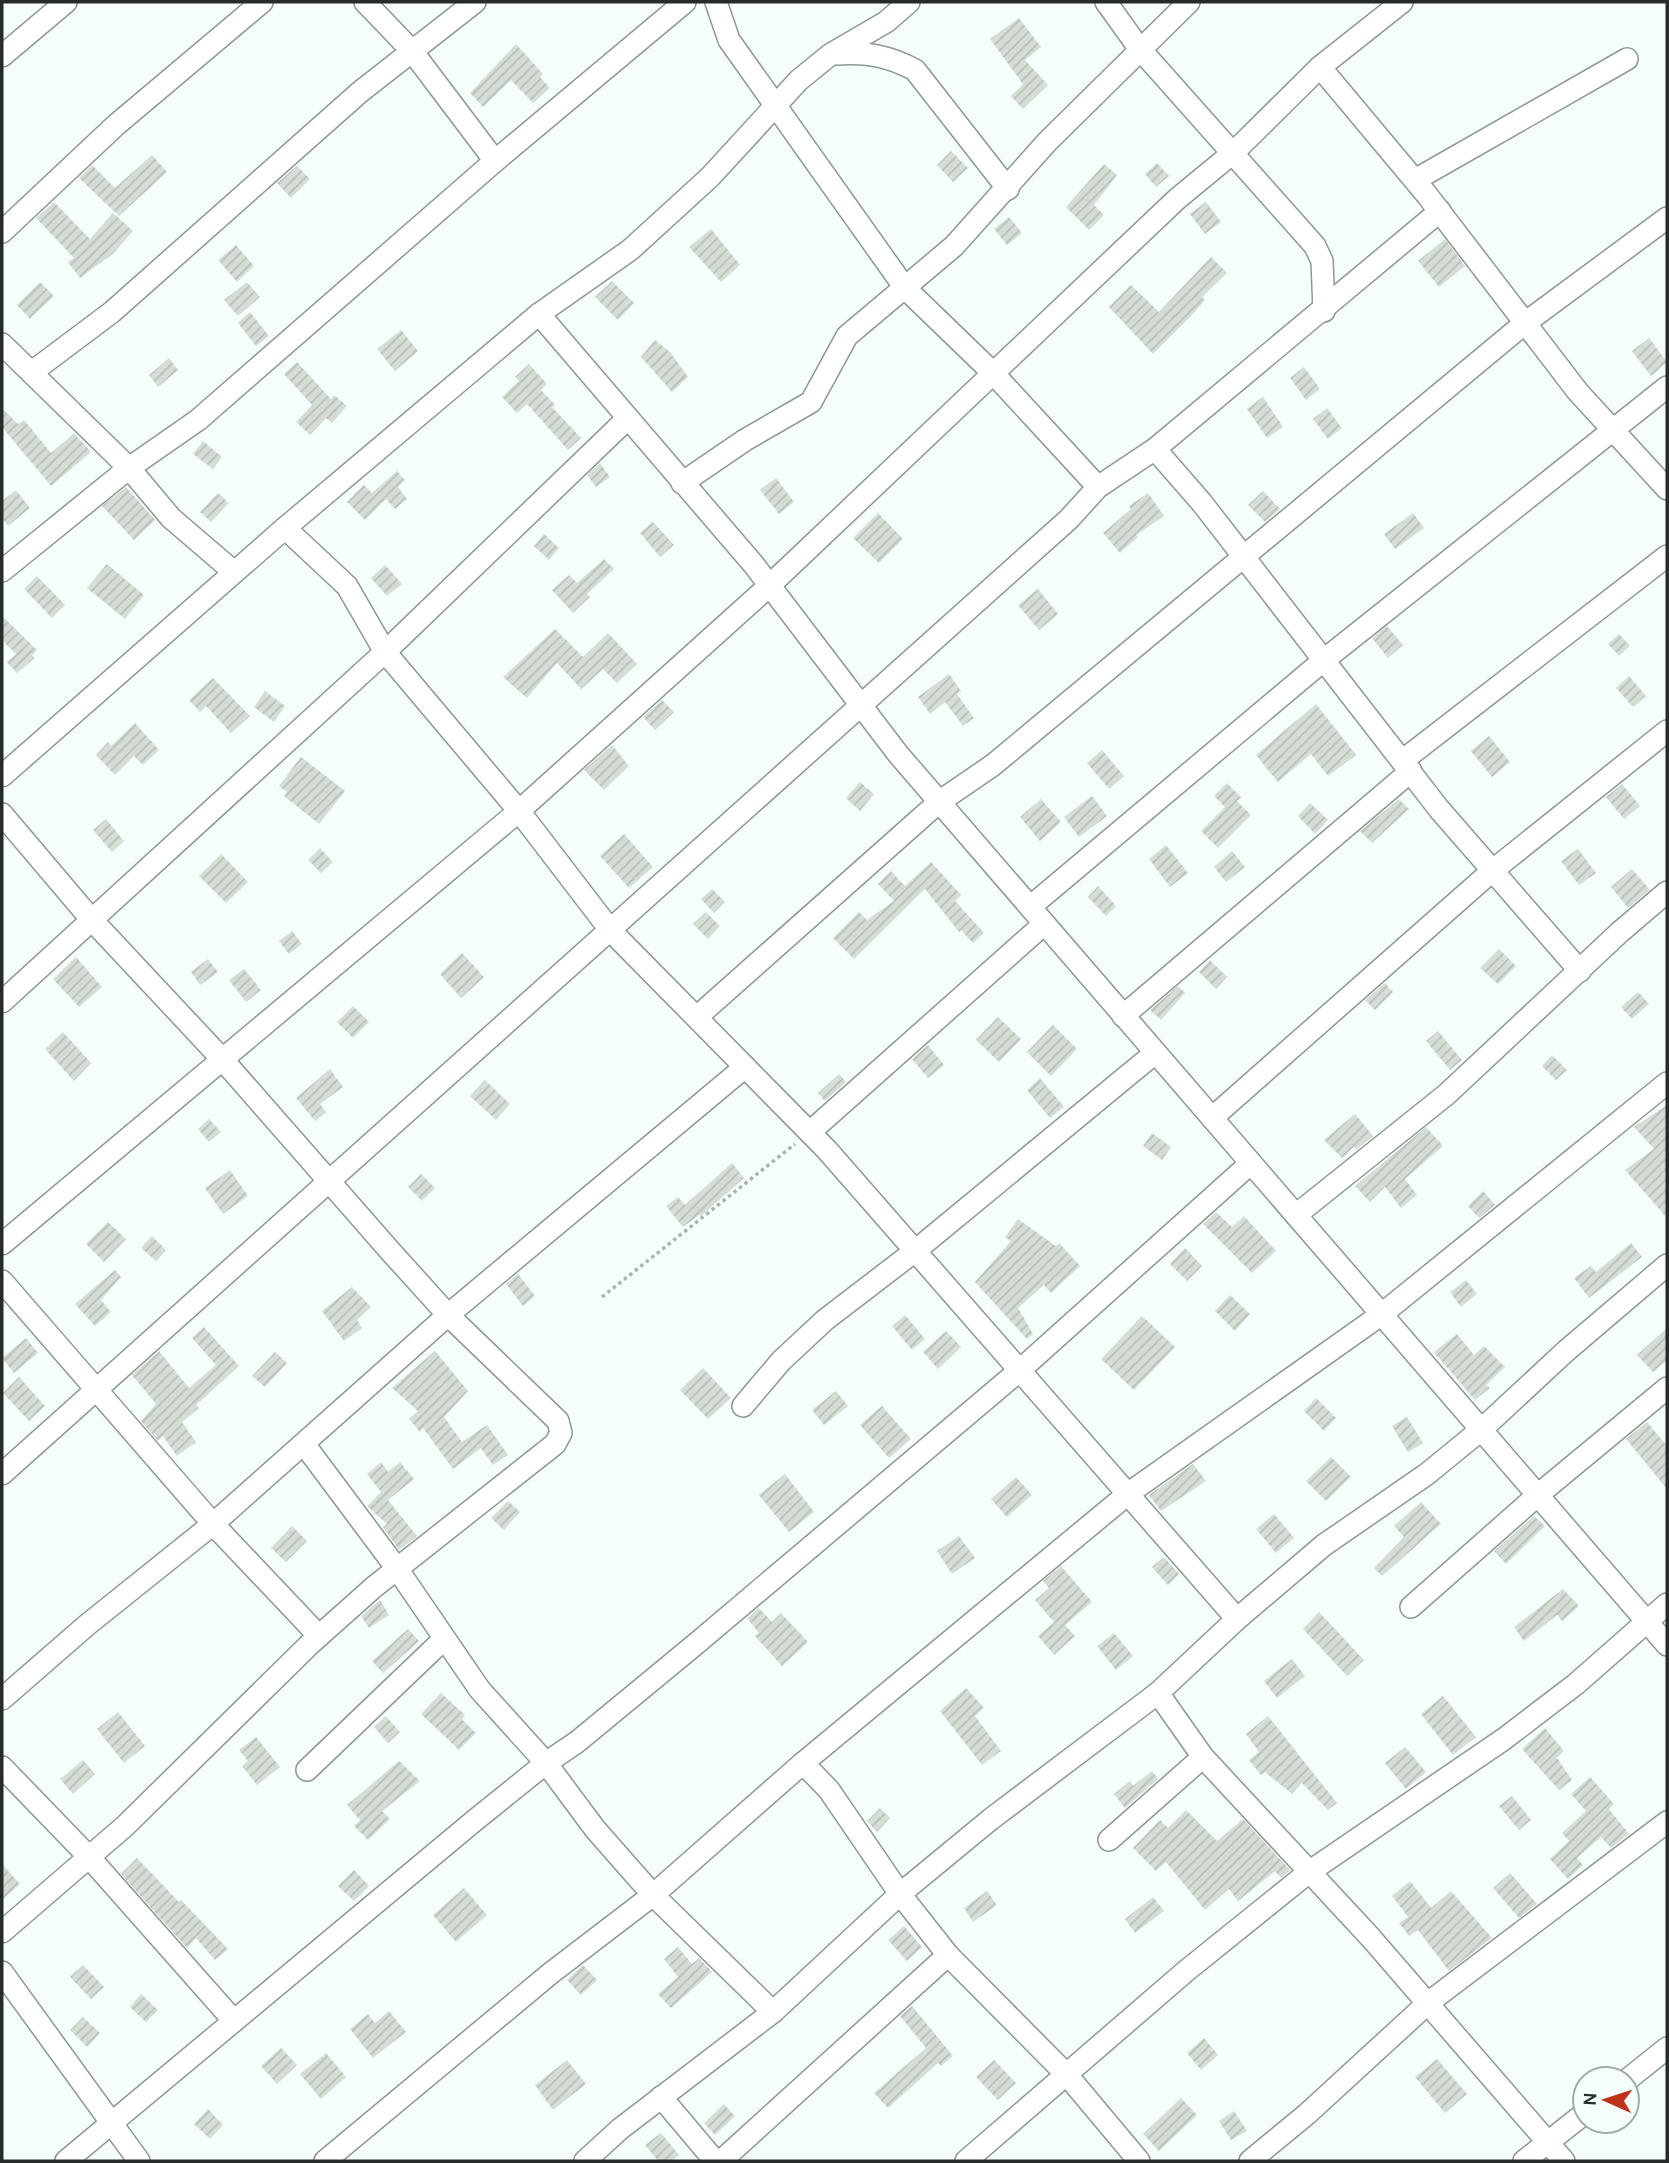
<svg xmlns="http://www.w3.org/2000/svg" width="1669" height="2163" viewBox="0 0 1669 2163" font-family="Karla,sans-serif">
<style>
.building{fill:url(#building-hatch)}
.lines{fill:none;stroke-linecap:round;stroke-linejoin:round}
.minor-casing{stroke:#8e9794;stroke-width:24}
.path{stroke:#abb3b0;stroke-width:3.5;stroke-dasharray:3.5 3.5;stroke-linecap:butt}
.minor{stroke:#fff;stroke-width:21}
</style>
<defs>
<pattern id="building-hatch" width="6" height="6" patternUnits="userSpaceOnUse" patternTransform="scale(1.75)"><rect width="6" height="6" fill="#d6ddd6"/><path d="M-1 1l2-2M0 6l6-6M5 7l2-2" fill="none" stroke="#b8beb8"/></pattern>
</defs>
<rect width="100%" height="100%" fill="#f4fefa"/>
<g class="building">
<polygon points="1019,18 1041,47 1025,60 1048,85 1023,109 1011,96 1023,84 990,39"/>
<polygon points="516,44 543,74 540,77 550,88 533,103 511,80 483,107 470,93"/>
<polygon points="951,151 968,168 953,182 937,165"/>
<polygon points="152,155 167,172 119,216 79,178 92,165 115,188"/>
<polygon points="1157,163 1169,176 1156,187 1145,174"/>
<polygon points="1104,164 1117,175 1094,205 1104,215 1089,230 1066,207"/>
<polygon points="297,166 310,179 291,198 277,183"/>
<polygon points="54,202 90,239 113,213 133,231 113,254 80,278 68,262 74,258 36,218"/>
<polygon points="1206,202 1221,222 1205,234 1190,214"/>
<polygon points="1009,217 1022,233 1007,245 994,229"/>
<polygon points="711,229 740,265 721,282 689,247"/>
<polygon points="1445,239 1465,266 1439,287 1418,261"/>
<polygon points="236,245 254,266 237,282 218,260"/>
<polygon points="1211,257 1227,273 1202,297 1205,300 1190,317 1153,354 1109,307 1131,285 1159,312"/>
<polygon points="612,281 634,303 618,320 595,297"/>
<polygon points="40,282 54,296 30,319 17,305"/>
<polygon points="247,282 260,297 238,316 224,300"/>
<polygon points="250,312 269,336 256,346 238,323"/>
<polygon points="401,330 418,351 395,371 377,349"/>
<polygon points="1649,338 1667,362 1651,376 1632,351"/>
<polygon points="655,340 670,352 688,377 672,392 641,357"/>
<polygon points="169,358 178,370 158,387 149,375"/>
<polygon points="297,362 331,399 334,395 347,406 332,423 326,418 310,435 296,422 312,405 284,374"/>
<polygon points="529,364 547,384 541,390 555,405 552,407 581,438 568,450 527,404 517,413 502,397 519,381 515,377"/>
<polygon points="1304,367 1320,389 1306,400 1290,378"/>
<polygon points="1263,397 1283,427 1267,438 1247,409"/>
<polygon points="2,408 18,424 24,420 51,453 74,433 91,452 51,486 2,427"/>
<polygon points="1327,408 1342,428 1328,439 1313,419"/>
<polygon points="203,441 222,457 213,469 193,454"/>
<polygon points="600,463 610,477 596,487 587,475"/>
<polygon points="397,471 405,480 398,487 407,499 395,509 386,499 365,520 347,502 364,485 372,493"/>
<polygon points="776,478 794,502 779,514 760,490"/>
<polygon points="126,487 155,520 134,540 102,506"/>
<polygon points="16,490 30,508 8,526 2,518 2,501"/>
<polygon points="1263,491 1280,509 1265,522 1248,505"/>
<polygon points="218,493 229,503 211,522 200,512"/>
<polygon points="1148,493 1164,516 1136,535 1138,537 1120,553 1103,533 1131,509 1129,506"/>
<polygon points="878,513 903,539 879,563 853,538"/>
<polygon points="1413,513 1424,528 1395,549 1384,534"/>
<polygon points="653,522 674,545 660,557 640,533"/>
<polygon points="544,534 559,548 549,560 534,546"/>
<polygon points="604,559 614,569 587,594 590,597 573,613 552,590 569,575 577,583"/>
<polygon points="107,564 144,595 125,619 87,588"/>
<polygon points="385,565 402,584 387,596 371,578"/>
<polygon points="37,576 65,605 52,618 24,589"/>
<polygon points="1038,589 1058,614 1039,630 1018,605"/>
<polygon points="2,616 37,650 32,655 35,658 17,673 7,662 16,654 2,640"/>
<polygon points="1387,626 1403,645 1388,658 1372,638"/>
<polygon points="555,629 583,657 608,633 637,664 617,683 603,669 581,689 557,663 527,698 503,677"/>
<polygon points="1619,634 1630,646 1619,656 1608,644"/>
<polygon points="949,674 961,691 957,694 974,718 963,726 945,702 930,714 918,697"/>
<polygon points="1629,676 1646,696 1633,707 1616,688"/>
<polygon points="213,678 250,716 231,733 206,706 200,712 189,700"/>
<polygon points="265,691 285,706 274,722 254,707"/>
<polygon points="662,700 674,712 655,730 643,717"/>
<polygon points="1316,704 1356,755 1328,776 1311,754 1278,782 1256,755"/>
<polygon points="135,723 159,750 143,765 134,756 115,775 96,755 108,742 111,746"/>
<polygon points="1489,736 1510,762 1492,777 1471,751"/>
<polygon points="612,745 629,766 604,790 584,770"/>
<polygon points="1102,750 1124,776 1109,789 1087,763"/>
<polygon points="301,757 345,791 319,824 284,796 287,792 279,786"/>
<polygon points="860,782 874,794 860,811 846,798"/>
<polygon points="1227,783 1241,797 1237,801 1251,815 1218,848 1201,831 1225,807 1214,796"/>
<polygon points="1622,784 1640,806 1624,819 1606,797"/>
<polygon points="1092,796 1107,816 1079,837 1064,817"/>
<polygon points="1041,799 1061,822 1040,841 1020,817"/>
<polygon points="1399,799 1409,809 1372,843 1360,831"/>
<polygon points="1310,803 1328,820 1315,834 1298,816"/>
<polygon points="106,819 124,841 112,852 93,830"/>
<polygon points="624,834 653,867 629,888 600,856"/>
<polygon points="1166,845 1188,873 1170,887 1149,859"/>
<polygon points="320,848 333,862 321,873 308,860"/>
<polygon points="1578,849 1596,873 1579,885 1561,861"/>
<polygon points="1232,851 1245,867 1226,882 1214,867"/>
<polygon points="221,854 248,882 226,903 199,876"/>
<polygon points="931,862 961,895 955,901 984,933 973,943 961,930 959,932 925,889 854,959 833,938 859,912 867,920 894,901 878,884 891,871 905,886"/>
<polygon points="1632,869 1650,890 1628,908 1611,887"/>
<polygon points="1098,886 1116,906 1106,916 1088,897"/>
<polygon points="712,889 725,902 714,913 701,899"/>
<polygon points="706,912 720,926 708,939 693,924"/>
<polygon points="292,931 302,944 289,954 279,941"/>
<polygon points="1499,949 1516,966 1498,984 1480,968"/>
<polygon points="462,953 484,977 461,998 440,974"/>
<polygon points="76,957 102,987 79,1007 53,979"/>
<polygon points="208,959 218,972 200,985 191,972"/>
<polygon points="1210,960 1227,977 1216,989 1199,972"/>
<polygon points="244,969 261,990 246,1002 229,980"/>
<polygon points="1385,983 1393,992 1375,1010 1365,1000"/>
<polygon points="1178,986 1185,993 1161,1020 1150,1010"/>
<polygon points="1638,992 1649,1004 1632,1019 1621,1007"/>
<polygon points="353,1006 369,1022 353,1038 337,1022"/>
<polygon points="998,1017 1021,1039 999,1062 976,1040"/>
<polygon points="1053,1025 1077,1049 1051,1076 1027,1052"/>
<polygon points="1438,1031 1462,1060 1450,1070 1426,1041"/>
<polygon points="63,1032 91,1063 74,1081 45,1049"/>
<polygon points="928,1045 944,1065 928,1078 912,1059"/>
<polygon points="1552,1055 1567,1070 1556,1080 1542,1066"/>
<polygon points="330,1069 343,1087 320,1104 326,1112 315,1121 296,1098"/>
<polygon points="839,1074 846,1082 825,1101 818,1093"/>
<polygon points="1040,1078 1064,1107 1050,1118 1027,1090"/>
<polygon points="485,1080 510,1104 496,1120 470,1096"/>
<polygon points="1667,1105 1667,1218 1625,1170 1654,1149 1634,1127"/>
<polygon points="1355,1114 1373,1136 1356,1150 1354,1147 1342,1158 1324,1140"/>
<polygon points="209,1119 221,1132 209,1142 198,1129"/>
<polygon points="1426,1127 1443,1146 1405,1179 1417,1195 1401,1208 1385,1187 1370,1202 1355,1186"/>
<polygon points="1152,1133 1171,1147 1162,1160 1143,1146"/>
<polygon points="732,1163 744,1178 701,1216 699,1215 683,1227 666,1206 678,1197 685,1205"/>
<polygon points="230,1170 248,1196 223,1214 205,1188"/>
<polygon points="421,1174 435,1188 422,1201 408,1187"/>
<polygon points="1483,1191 1495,1205 1479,1218 1468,1206"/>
<polygon points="1216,1212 1232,1227 1244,1216 1276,1251 1252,1273 1203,1224"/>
<polygon points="1018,1219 1056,1246 1059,1243 1080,1266 1051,1293 1044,1285 1018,1308 1033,1334 1027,1339 975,1282 1011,1241 1005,1237"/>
<polygon points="108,1222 126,1239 104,1262 86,1244"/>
<polygon points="152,1236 166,1250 156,1261 141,1248"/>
<polygon points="1631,1243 1642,1257 1589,1298 1574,1278 1591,1266 1596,1272"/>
<polygon points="1185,1248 1202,1266 1187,1281 1170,1264"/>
<polygon points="115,1270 121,1277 101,1300 111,1312 95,1326 75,1304"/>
<polygon points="518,1274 535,1296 523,1306 506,1284"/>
<polygon points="1466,1280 1477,1294 1461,1307 1450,1292"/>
<polygon points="352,1287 371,1307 357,1320 362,1328 344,1341 322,1311"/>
<polygon points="1230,1295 1250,1314 1235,1331 1215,1311"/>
<polygon points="905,1315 925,1339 912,1350 892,1326"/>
<polygon points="1142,1316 1175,1347 1134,1390 1101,1359"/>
<polygon points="204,1327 239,1366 196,1405 199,1408 182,1422 196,1442 177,1456 163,1436 158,1441 141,1421 156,1404 132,1375 159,1351 189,1388 216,1365 192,1338"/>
<polygon points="1667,1328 1667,1360 1653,1372 1637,1355"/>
<polygon points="946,1331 961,1347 938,1369 923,1352"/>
<polygon points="1457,1334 1474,1355 1484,1346 1505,1367 1486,1385 1490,1388 1475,1400 1434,1352"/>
<polygon points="26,1338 38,1353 14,1373 2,1358"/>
<polygon points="435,1351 468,1391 444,1417 462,1442 487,1425 508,1455 493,1465 481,1448 453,1469 423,1428 420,1432 409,1419 418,1411 392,1388"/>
<polygon points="275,1352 287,1363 265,1387 252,1376"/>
<polygon points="703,1368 731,1398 708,1419 680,1390"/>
<polygon points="19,1377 45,1406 29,1421 3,1393"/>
<polygon points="836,1391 848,1406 824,1425 812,1410"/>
<polygon points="1316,1398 1336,1418 1324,1431 1304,1411"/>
<polygon points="882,1406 911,1439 889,1458 860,1425"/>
<polygon points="1407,1417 1423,1443 1408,1452 1392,1426"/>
<polygon points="1647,1422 1667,1446 1667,1489 1626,1439"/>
<polygon points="1331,1457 1351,1477 1326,1501 1306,1481"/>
<polygon points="381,1462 388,1472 400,1462 414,1479 388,1500 417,1536 399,1550 383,1527 387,1524 367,1506 381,1492 367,1474"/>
<polygon points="1193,1464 1206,1481 1161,1511 1149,1495"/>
<polygon points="785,1474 814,1512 789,1532 759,1495"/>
<polygon points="1016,1477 1032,1495 1007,1517 991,1499"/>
<polygon points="508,1501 520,1512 504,1530 491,1518"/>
<polygon points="1421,1502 1441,1524 1382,1576 1374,1568 1404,1537 1394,1526"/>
<polygon points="1274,1514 1294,1538 1276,1553 1256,1529"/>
<polygon points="1534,1516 1545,1526 1506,1564 1494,1551"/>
<polygon points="292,1526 307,1541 286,1562 271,1548"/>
<polygon points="959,1536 975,1558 952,1574 937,1551"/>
<polygon points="1164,1557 1179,1574 1168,1585 1152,1567"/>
<polygon points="1061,1566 1092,1602 1065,1625 1075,1636 1054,1655 1038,1636 1054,1622 1035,1600 1049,1588 1043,1581"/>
<polygon points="1563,1589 1579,1606 1562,1621 1557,1615 1524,1641 1514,1627"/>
<polygon points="380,1600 389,1615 369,1628 361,1616"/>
<polygon points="759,1608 772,1622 781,1613 808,1642 782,1666 755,1636 759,1633 747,1618"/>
<polygon points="1319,1612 1364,1660 1347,1676 1303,1629"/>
<polygon points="408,1629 419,1641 383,1673 372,1661"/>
<polygon points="1114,1633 1133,1656 1116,1670 1097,1646"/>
<polygon points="1292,1659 1305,1676 1277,1698 1264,1681"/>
<polygon points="966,1688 984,1708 975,1716 1001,1751 982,1765 940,1711"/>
<polygon points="441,1693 465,1715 462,1719 476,1733 459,1750 421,1714"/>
<polygon points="1443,1696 1476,1737 1453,1755 1421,1714"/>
<polygon points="118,1712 145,1746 124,1763 97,1729"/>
<polygon points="386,1716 400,1732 388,1743 374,1727"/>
<polygon points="1268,1716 1337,1803 1328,1810 1302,1783 1292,1794 1265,1772 1261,1775 1249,1760 1259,1752 1246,1734"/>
<polygon points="1545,1728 1564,1751 1557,1758 1572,1780 1559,1790 1522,1749"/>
<polygon points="256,1737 280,1767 257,1785 242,1766 248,1761 239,1750"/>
<polygon points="1405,1747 1426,1772 1406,1789 1385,1763"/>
<polygon points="83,1760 95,1774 73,1794 60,1779"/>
<polygon points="399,1761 420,1781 382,1811 390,1819 368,1840 354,1826 360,1820 347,1805"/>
<polygon points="1152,1771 1158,1779 1125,1808 1114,1794 1130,1781 1133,1786"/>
<polygon points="1590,1777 1614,1804 1609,1809 1629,1834 1611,1848 1601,1837 1577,1858 1583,1865 1568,1879 1550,1859 1569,1841 1562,1833 1586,1811 1571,1794"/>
<polygon points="1512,1796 1531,1820 1519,1830 1499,1806"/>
<polygon points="880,1808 890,1818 877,1832 867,1821"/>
<polygon points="1186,1810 1217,1841 1243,1819 1290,1870 1281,1878 1275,1871 1238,1901 1229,1889 1205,1910 1166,1862 1156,1871 1133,1848 1160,1820 1168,1828"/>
<polygon points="137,1858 179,1902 181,1900 228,1949 215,1960 196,1938 187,1948 121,1874"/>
<polygon points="2,1864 20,1884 2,1900"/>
<polygon points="354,1870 369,1886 354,1901 338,1886"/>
<polygon points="1510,1873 1537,1904 1519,1918 1493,1888"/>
<polygon points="1410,1881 1431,1908 1451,1891 1492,1938 1449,1971 1418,1930 1409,1936 1399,1923 1408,1917 1392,1896"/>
<polygon points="464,1888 487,1915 456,1942 433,1915"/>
<polygon points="987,1891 997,1905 973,1922 964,1908"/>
<polygon points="1153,1897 1164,1911 1135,1933 1125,1919"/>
<polygon points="904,1926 922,1947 907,1961 888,1940"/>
<polygon points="678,1947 692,1964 699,1958 712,1972 671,2008 658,1994 678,1977 664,1959"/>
<polygon points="83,1965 104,1987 91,1999 70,1977"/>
<polygon points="583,1965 597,1980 581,1995 567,1980"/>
<polygon points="141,1994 158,2010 146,2022 130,2007"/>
<polygon points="912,2006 953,2056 941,2066 938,2063 888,2108 874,2093 926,2048 900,2016"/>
<polygon points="389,2011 406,2032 373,2058 350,2029 368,2014 375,2023"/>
<polygon points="83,2017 100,2033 87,2047 70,2030"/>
<polygon points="1204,2038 1218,2055 1201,2070 1187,2053"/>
<polygon points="281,2048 297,2065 277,2084 261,2066"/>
<polygon points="326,2053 346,2077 321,2099 300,2074"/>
<polygon points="1437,2059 1467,2094 1445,2113 1415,2077"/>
<polygon points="567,2060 586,2084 553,2110 535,2085"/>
<polygon points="994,2060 1016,2083 998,2100 976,2077"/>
<polygon points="1181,2098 1197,2115 1159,2151 1143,2134"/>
<polygon points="724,2104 735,2116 715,2135 704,2123"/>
<polygon points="208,2109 223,2125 210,2139 194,2124"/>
<polygon points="1234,2111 1247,2131 1231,2140 1219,2121"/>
<polygon points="661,2133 679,2155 671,2161 658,2161 645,2145"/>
</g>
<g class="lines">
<defs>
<g id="minor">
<polyline points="365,2 412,51 495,161"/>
<polyline points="716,2 729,40 905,288 993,373 1098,487"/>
<polyline points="1106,2 1139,48 1315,246 1322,261 1324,311"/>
<path d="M837,54C867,52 889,56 915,70L1008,189"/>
<polyline points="2,56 66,2"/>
<polyline points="1320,67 1427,195 1578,392 1667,489"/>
<polyline points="1415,180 1627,59"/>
<polyline points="2,232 116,125 262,2"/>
<polyline points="539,314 754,565 898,754 1667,1645"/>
<polyline points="2,344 129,468 171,518 234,572"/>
<polyline points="32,372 112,312 360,92 475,2"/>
<polyline points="1155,449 1440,211"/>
<polyline points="682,483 745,440 811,402 847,336 954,246 1047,142 1189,2"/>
<polyline points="285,528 347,586 385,652 519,811 611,931 827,1150 1237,1619"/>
<polyline points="2,571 129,468 198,420 495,161 685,2"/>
<polyline points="1402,761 1667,556"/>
<polyline points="2,776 285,528 539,314 630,250 710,177 799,80 831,54 886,22 909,2"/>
<polyline points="2,814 91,919 222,1059 391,1252 448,1315 558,1421 561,1433 555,1444 374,1587 310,1644 125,1826 2,1932"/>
<polyline points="1030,907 1324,660 1667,387"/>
<polyline points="2,1002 385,652 628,418"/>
<polyline points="698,1016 939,802 993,765 1525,323 1667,218"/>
<polyline points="1123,1016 1411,771"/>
<polyline points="1212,1118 1492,871 1667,731"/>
<polyline points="810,1132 1044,924"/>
<polyline points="1296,1215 1447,1094 1620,932 1667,892"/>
<polyline points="2,1244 519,811 769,586 1177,199 1234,152 1320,67 1402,2"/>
<polyline points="2,1281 213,1524 319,1636"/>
<polyline points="743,1406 781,1361 825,1320 915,1251 1155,1053"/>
<polyline points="304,1444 398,1570 480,1690 546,1763 595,1829 653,1895 773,2012"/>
<polyline points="2,1474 1069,519 1098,487 1155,449 1202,503 1439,809 1580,971"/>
<polyline points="1411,1607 1539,1494 1667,1388"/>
<polyline points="1158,1693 1203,1757 1371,1938 1564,2161"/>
<polyline points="2,1699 87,1625 213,1524 448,1315 745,1067"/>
<polyline points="803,1763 829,1790 900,1894 948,1955 1067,2075 1139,2161"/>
<polyline points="2,1767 89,1857 234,2021"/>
<polyline points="307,1770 444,1639"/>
<polyline points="1109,1840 1203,1757"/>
<polyline points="2,1972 139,2161"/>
<polyline points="1627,2080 1667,2048"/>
<polyline points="661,2097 715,2161"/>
<polyline points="66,2161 474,1821 546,1763 577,1742 697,1643 1020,1370 1251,1163"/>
<polyline points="325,2161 551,1973 653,1895 803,1763 1129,1493 1382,1314 1667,1083"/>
<polyline points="585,2161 620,2129 773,2012 900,1894 991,1819 1158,1693 1237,1619 1324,1545 1427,1474 1482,1429 1566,1351 1667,1265"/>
<polyline points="721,2161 948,1955"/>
<polyline points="966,2161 1186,1971 1309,1872 1504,1739 1576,1684 1667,1604"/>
<polyline points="1250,2161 1307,2114 1428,2003 1667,1822"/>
<polyline points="1524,2161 1585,2113"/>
</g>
</defs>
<use href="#minor" class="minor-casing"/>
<polyline class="path" points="602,1297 795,1144"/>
<use href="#minor" class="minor"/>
</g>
<rect width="1669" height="2163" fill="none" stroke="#272b29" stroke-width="7"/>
<g transform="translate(1606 2100) rotate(273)"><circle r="33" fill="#f4fefa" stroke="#a2aaa6" stroke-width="2"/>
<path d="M0-5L12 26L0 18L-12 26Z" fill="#bf331a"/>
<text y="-10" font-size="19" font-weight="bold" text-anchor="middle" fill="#272b29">N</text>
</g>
</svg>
